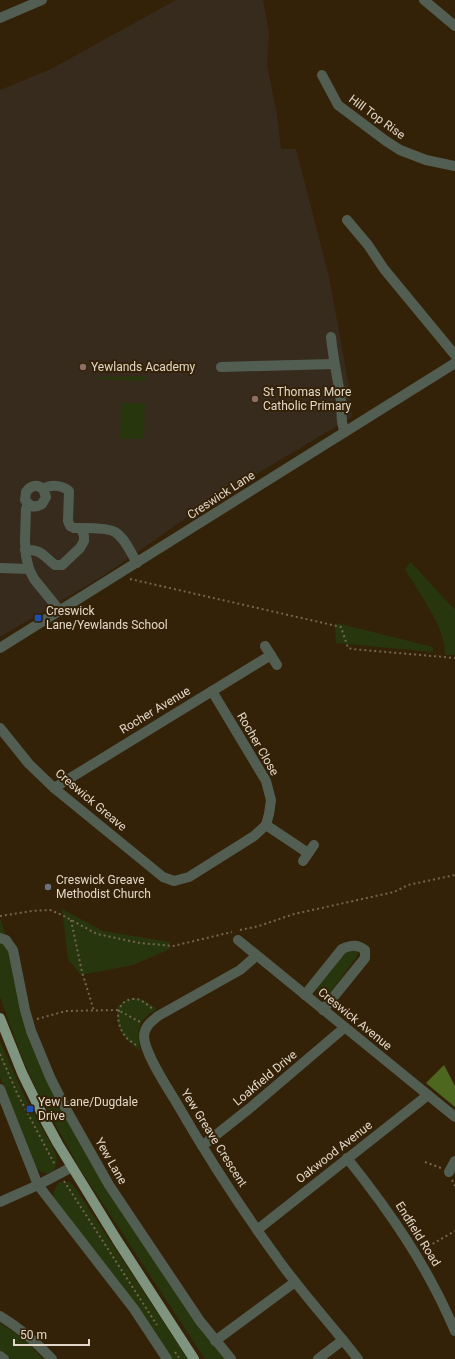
<svg xmlns="http://www.w3.org/2000/svg" width="455" height="1359" viewBox="0 0 455 1359" font-family="Roboto,sans-serif">
<style>
.education{fill:#372b1d}
.green{fill:#27360c}
.forest{fill:#4e671f}
.lines{fill:none;stroke-linecap:round;stroke-linejoin:round}
.path{stroke:#75654f;stroke-width:2;stroke-dasharray:2 3;stroke-linecap:butt}
.minor{stroke:#535e53;stroke-width:10}
.major{stroke:#7f9580;stroke-width:10}
.education-dot{fill:#8d6e63;stroke:#342208;stroke-width:1.5}
.transit-dot{fill:#1a4fb4;stroke:#342208;stroke-width:1.5}
.worship-dot{fill:#6b7280;stroke:#342208;stroke-width:1.5}
.labels{text-anchor:middle;stroke-width:4;stroke-linejoin:round;paint-order:stroke}
.street-label{font-size:12px;fill:#e2d7c8;stroke:#342208}
.poi-label{font-size:12px;fill:#e2d7c8;stroke:#342208;text-anchor:start}
</style>
<rect width="100%" height="100%" fill="#342208"/>
<polygon class="education" points="176,0 263,0 269,32 267,65 277,115 281,149 296,149 329,277 348,381 352,417 206,504 103,576 0,637 0,90 51,69"/>
<g class="green">
<polygon points="146,376 146,381 97,379 97,377"/>
<polygon points="121,403 145,403 144,439 120,439"/>
<path d="M411,562L451,606L455,609V655H445C446,627 418,592 405,569Z"/>
<polygon points="337,623 433,647 433,652 336,643 335,629"/>
<polygon points="62,909 103,931 170,942 170,949 133,965 81,975 68,959"/>
<polygon points="0,918 4,930 12,965 54,1095 227,1359 205,1359 80,1169 37,1091 21,1055 0,997"/>
<polygon points="348,948 358,950 358,955 329,994 325,997 318,994 317,989 319,984"/>
<path d="M133,998L144,1000L157,1009C137,1020 137,1030 140,1051C123,1038 116,1029 117,1007L124,1001Z"/>
<path d="M0,1041L25,1097L56,1153C60,1171 48,1180 34,1167L0,1077Z"/>
<path d="M60,1182H69L74,1186L188,1359H171L122,1285L54,1200C53,1192 54,1188 60,1182Z"/>
<polygon points="0,1323 24,1339 43,1359 10,1359 0,1351"/>
</g>
<polygon class="forest" points="444,1065 455,1086 455,1107 426,1083"/>
<g class="lines">
<g class="path">
<polyline points="130,579 341,627 348,648 352,649 455,658"/>
<polyline points="0,916 32,911 50,910 62,915 97,934 140,943 173,946 232,932"/>
<polyline points="71,920 82,972 94,1011"/>
<polyline points="240,930 259,926 294,914 394,892 408,885 455,875"/>
<polyline points="37,1019 66,1011 118,1010 140,1022"/>
<path d="M136,1045C133,1043 128,1040 126,1037C116,1026 113,1001 133,999C141,998 147,1005 153,1009"/>
<polyline points="0,1054 17,1093 55,1165"/>
<polyline points="425,1162 441,1168"/>
<polyline points="452,1180 455,1186"/>
<polyline points="64,1181 157,1325"/>
<polyline points="424,1249 455,1231"/>
<polyline points="175,1352 180,1359"/>
</g>
<g class="minor">
<polyline points="424,0 455,26"/>
<polyline points="0,18 42,0"/>
<polyline points="322,75 338,105 386,141 400,150 426,160 455,166"/>
<polyline points="347,220 368,245 384,269 455,355"/>
<path d="M331,337C333,358 338,380 341,401C342,411 340,423 345,432"/>
<polyline points="221,367 334,364"/>
<path d="M43,489C51,484 62,485 69,491L68,521L70,526L74,528C84,528 107,527 115,532C125,538 131,553 137,563"/>
<path d="M28,503C32,508 37,507 42,504L46,497L43,489C37,484 31,485 26,492L25,500L28,503L26,509L25,540L26,556L29,569L34,579L60,611"/>
<path d="M25,550C42,549 43,556 55,565H62L80,548L84,541V536L81,528"/>
<polyline points="0,568 29,569"/>
<polyline points="265,646 277,665"/>
<polyline points="0,648 455,363"/>
<polyline points="0,728 29,764 54,788 163,877 174,881 189,877 254,836 266,825 269,814 271,800 266,781 212,691"/>
<polyline points="54,788 271,655"/>
<polyline points="266,825 308,853"/>
<polyline points="303,861 314,845"/>
<polyline points="0,938 6,940 13,950 25,1010 31,1031 50,1077 66,1109 109,1185 200,1321 231,1359"/>
<polyline points="238,940 455,1117"/>
<path d="M256,956L240,970L158,1016C151,1022 144,1027 144,1037C145,1054 167,1087 176,1102C206,1154 240,1207 275,1255C300,1291 331,1324 358,1359"/>
<path d="M305,995L342,949C351,945 357,944 365,950V958L323,1010"/>
<polyline points="0,1089 38,1185 134,1309 167,1359"/>
<polyline points="202,1146 250,1108 344,1028"/>
<path d="M347,1158C391,1213 428,1267 455,1331"/>
<polyline points="449,1172 455,1161"/>
<polyline points="0,1202 38,1185 72,1167"/>
<polyline points="257,1230 428,1095"/>
<path d="M0,1316C20,1328 36,1342 52,1359"/>
<polyline points="215,1341 295,1282"/>
<polyline points="0,1356 4,1359"/>
<polyline points="318,1359 343,1340"/>
</g>
<polyline class="major" points="0,1018 22,1073 46,1122 58,1144 117,1240 194,1359"/>
</g>
<g class="education-dot">
<circle cx="83" cy="367" r="4"/>
<circle cx="255" cy="399" r="4"/>
</g>
<g class="transit-dot">
<rect x="34" y="614" width="8" height="8" rx="2"/>
<rect x="26" y="1105" width="8" height="8" rx="2"/>
</g>
<circle class="worship-dot" cx="48" cy="887" r="4"/>
<g class="labels">
<g class="street-label">
<text transform="translate(377 117) rotate(36)" y="4">Hill Top Rise</text>
<text transform="translate(221 495) rotate(-33)" y="4">Creswick Lane</text>
<text transform="translate(155 710) rotate(-31)" y="4">Rocher Avenue</text>
<text transform="translate(258 744) rotate(60)" y="4">Rocher Close</text>
<text transform="translate(91 800) rotate(40)" y="4">Creswick Greave</text>
<text transform="translate(355 1019) rotate(39)" y="4">Creswick Avenue</text>
<text transform="translate(265 1078) rotate(-40)" y="4">Loakfield Drive</text>
<text transform="translate(214 1138) rotate(58)" y="4">Yew Greave Crescent</text>
<text transform="translate(334 1152) rotate(-38)" y="4">Oakwood Avenue</text>
<text transform="translate(111 1161) rotate(60)" y="4">Yew Lane</text>
<text transform="translate(418 1234) rotate(58)" y="4">Endfield Road</text>
</g>
<g class="poi-label">
<text x="91" y="371">Yewlands Academy</text>
<text x="263" y="396">St Thomas More<tspan x="263" dy="14">Catholic Primary</tspan></text>
<text x="46" y="615">Creswick<tspan x="46" dy="14">Lane/Yewlands School</tspan></text>
<text x="56" y="884">Creswick Greave<tspan x="56" dy="14">Methodist Church</tspan></text>
<text x="38" y="1106">Yew Lane/Dugdale<tspan x="38" dy="14">Drive</tspan></text>
</g>
</g>
<path d="M14 1339v6h75v-6" fill="none" stroke="#e2d7c8" stroke-width="2"/>
<text x="20" y="1339" font-size="12" fill="#e2d7c8" stroke="#342208" stroke-width="3" paint-order="stroke">50 m</text>
</svg>
